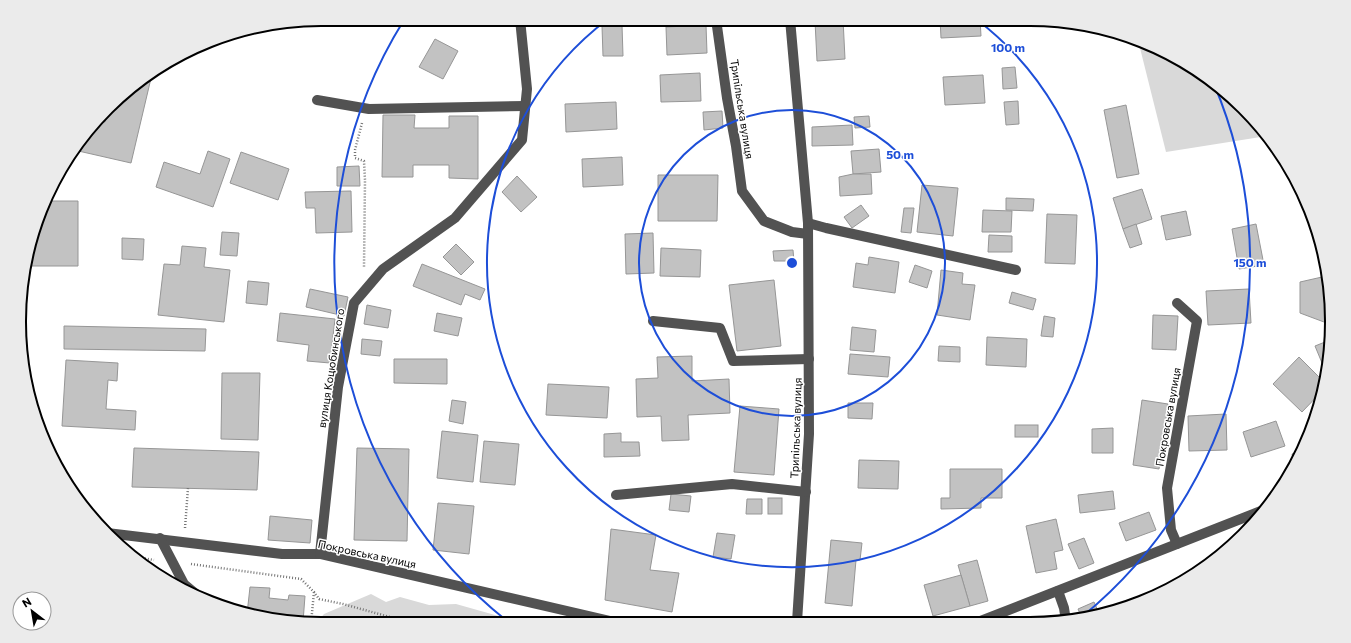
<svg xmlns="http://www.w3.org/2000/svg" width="1351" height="643" viewBox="0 0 1351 643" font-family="Commissioner,sans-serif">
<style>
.green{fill:#d9d9d9}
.building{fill:#c2c2c2;stroke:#969696}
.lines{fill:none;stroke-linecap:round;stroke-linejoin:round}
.path{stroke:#747474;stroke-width:2.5;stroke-dasharray:1 2;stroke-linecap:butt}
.minor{stroke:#525252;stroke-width:10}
.ring{fill:none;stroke:#1d4ed8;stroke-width:2}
.labels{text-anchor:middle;stroke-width:3;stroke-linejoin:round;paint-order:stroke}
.street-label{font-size:11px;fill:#000;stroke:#fff}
.rim{fill:none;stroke:#000;stroke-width:2}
.centre{fill:#1d4ed8;stroke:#fff;stroke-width:2}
.ring-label{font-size:12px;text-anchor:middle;font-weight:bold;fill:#1d4ed8;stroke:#fff;stroke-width:3;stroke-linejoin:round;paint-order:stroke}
</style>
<rect width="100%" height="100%" fill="#fff"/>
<g class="green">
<polygon points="1138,40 1145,42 1198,70 1244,108 1267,136 1166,152"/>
<polygon points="371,594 386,602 400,597 429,605 456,604 523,623 383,624 382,619 360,618 359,624 318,624 319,620 324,614"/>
</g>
<g class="building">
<polygon points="843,19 845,59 817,61 815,21"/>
<polygon points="940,19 980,19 981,36 941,38"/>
<polygon points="622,25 623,56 603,56 602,26"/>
<polygon points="706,25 707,53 667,55 666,27"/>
<polygon points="435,39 458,51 443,79 419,67"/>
<polygon points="1015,67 1017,88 1003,89 1002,68"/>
<polygon points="700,73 701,101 661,102 660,75"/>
<polygon points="152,74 131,163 74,150 100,121 105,122 107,114 137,82"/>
<polygon points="983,75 985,103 945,105 943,77"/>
<polygon points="1018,101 1019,124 1006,125 1004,102"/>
<polygon points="616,102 617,129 566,132 565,104"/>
<polygon points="1126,105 1139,174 1117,178 1104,110"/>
<polygon points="722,111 723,128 704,130 703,112"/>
<polygon points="383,115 415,115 414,128 449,128 449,116 478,116 478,179 449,178 449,165 413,165 413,177 382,177"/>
<polygon points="869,116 870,127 855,128 854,117"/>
<polygon points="852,125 853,145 812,146 812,127"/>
<polygon points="879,149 881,172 853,174 851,151"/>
<polygon points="208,151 230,159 213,207 156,187 164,162 200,174"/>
<polygon points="241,152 289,169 278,200 230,183"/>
<polygon points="622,157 623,185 583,187 582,159"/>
<polygon points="359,166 360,186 337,186 337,167"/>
<polygon points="853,174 871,174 872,194 840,196 839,177"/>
<polygon points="658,175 718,175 717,221 658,221"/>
<polygon points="517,176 537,197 521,212 502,192"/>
<polygon points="922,185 958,188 953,236 917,232"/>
<polygon points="1142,189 1152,219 1123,229 1113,198"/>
<polygon points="351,191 352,232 316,233 315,208 306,208 305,192"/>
<polygon points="1006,198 1034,199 1033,211 1006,210"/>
<polygon points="44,201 78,201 78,266 25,266 25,262"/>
<polygon points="861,205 869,216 852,228 844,217"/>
<polygon points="904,208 914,208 911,233 901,232"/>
<polygon points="983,210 1012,211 1011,232 982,232"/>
<polygon points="1186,211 1191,235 1166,240 1161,216"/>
<polygon points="1047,214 1077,215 1075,264 1045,263"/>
<polygon points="1136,224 1142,244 1130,248 1123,229"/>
<polygon points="1256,224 1264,265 1239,269 1232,229"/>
<polygon points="222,232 239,233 237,256 220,255"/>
<polygon points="653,233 654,273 626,274 625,234"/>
<polygon points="989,235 1012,236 1012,252 988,252"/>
<polygon points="122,238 144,239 143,260 122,259"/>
<polygon points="456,244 474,262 461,275 443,257"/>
<polygon points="182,246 206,248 204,267 230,270 224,322 158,315 164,264 180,265"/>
<polygon points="661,248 701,250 700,277 660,276"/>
<polygon points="793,250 794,261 774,261 773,251"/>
<polygon points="869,257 899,262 895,293 853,287 856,263 868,265"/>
<polygon points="422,264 485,289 480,300 465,294 461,305 413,286"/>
<polygon points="915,265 932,271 927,288 909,282"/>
<polygon points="941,270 963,273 962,284 975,285 970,320 937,315"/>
<polygon points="1327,270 1332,322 1332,325 1300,313 1300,282 1322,277 1325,271"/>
<polygon points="774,280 781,346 737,351 729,285"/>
<polygon points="248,281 269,283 267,305 246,303"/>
<polygon points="310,289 348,297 344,316 306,307"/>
<polygon points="1249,289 1251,323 1208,325 1206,291"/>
<polygon points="1012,292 1036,299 1033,310 1009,303"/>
<polygon points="367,305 391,310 388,328 364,324"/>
<polygon points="280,313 335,319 330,363 307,361 309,345 277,341"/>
<polygon points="437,313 462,318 458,336 434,331"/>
<polygon points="1153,315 1178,316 1176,350 1152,349"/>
<polygon points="1044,316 1055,318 1053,337 1041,336"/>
<polygon points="64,326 206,329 205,351 64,349"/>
<polygon points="852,327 876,330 874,352 850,350"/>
<polygon points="987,337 1027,339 1026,367 986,365"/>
<polygon points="362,339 382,341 380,356 361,354"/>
<polygon points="1330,340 1327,375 1315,346"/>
<polygon points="939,346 960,347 960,362 938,361"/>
<polygon points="850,354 890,357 888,377 848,374"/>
<polygon points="692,356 692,381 729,379 730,413 688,415 689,440 662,441 661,416 637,417 636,379 658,378 657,357"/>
<polygon points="1299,357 1325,383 1324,389 1302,412 1273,384"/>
<polygon points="394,359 447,359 447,384 394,383"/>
<polygon points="66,360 118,363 117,381 108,380 106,409 136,411 135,430 62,426"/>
<polygon points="222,373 260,373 258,440 221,439"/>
<polygon points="548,384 609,387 607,418 546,415"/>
<polygon points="452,400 466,402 463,424 449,421"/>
<polygon points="1142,400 1168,404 1159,469 1133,465"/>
<polygon points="848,403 873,403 872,419 848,418"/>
<polygon points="740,406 779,409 774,475 734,472"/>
<polygon points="1226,414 1227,450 1189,451 1188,416"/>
<polygon points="1276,421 1285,446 1251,457 1243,432"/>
<rect x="1015" y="425" width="23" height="12"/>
<polygon points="1113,428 1113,453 1092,453 1092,429"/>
<polygon points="442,431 478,435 473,482 437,478"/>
<polygon points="621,433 621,442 639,442 640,456 604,457 604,434"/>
<polygon points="484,441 519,444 515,485 480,482"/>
<polygon points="134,448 259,452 257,490 132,487"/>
<polygon points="357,448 409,449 407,541 354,540"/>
<polygon points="1301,451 1294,463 1292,454"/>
<polygon points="859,460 899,461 898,489 858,488"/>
<polygon points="950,469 1002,469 1002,498 981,498 981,508 941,509 941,498 950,498"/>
<polygon points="1113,491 1115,509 1080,513 1078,495"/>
<polygon points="671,494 691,496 689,512 669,510"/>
<rect x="768" y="498" width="14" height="16"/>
<polygon points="747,499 762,499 762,514 746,514"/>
<polygon points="438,503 474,506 469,554 433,550"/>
<polygon points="1149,512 1156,530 1126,541 1119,523"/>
<polygon points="270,516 312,520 310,543 268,540"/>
<polygon points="1056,519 1063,550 1054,552 1057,569 1036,573 1026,526"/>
<polygon points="611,529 656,535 650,570 679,573 672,612 605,600"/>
<polygon points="717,533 735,535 731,559 713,557"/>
<polygon points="1084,538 1094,563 1079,569 1068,544"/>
<polygon points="831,540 862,543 860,560 856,560 852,606 825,603"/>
<polygon points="1224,552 1214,561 1212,556"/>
<polygon points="977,560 988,601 970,606 958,565"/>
<polygon points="961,575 970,606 933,616 924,585"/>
<polygon points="250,587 270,588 269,598 288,600 289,595 305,596 303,622 262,618 247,614"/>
<polygon points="1094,602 1099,613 1082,618 1078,609"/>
</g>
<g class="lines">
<g class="path">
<polyline points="290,24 328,25 335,19"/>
<polyline points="362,123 355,150 355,158 364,161 365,180 364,267"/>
<polyline points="185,528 188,488"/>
<polyline points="136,557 154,560"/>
<polyline points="191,564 301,579 314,592 319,599 343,604 415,624"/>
<polyline points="311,623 314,592"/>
</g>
<g class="minor">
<polyline points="716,19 727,98 736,146 742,191 764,221 792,232 808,234"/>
<polyline points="790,19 808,223 809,434 797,622"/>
<polyline points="317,100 369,109 525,106"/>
<polyline points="808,223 826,228 1016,270"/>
<polyline points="1177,303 1197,321 1167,488 1171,530 1177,544"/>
<polyline points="653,321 720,328 733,361 809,359"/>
<polyline points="616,495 732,484 806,492"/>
<polyline points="107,533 282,554 320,554 619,623"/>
<polyline points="160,538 184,584 202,599"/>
<polyline points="320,554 338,387 354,303 383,269 455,218 522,140 527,89 520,19"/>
<polyline points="1058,591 1064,608 1066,621"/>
<polyline points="978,622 1266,509"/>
</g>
</g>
<g class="ring">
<circle cx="792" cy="263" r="153"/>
<path d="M976 19A305 305 0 1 1 608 19"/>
<path d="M507 621A458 458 0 0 1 404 20M1214 84A458 458 0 0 1 1083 616"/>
</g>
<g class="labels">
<g class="street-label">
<text transform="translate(742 109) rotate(81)" y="4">Трипільська вулиця</text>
<text transform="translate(331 368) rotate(-81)" y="4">вулиця Коцюбинського</text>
<text transform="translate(1168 417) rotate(-80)" y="4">Покровська вулиця</text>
<text transform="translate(796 428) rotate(-88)" y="4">Трипільська вулиця</text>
<text transform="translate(367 554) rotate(12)" y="4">Покровська вулиця</text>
</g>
</g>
<path d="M0 0H1351V643H0ZM321 26H1030A295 295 0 0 1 1325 321V322A295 295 0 0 1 1030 617H321A295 295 0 0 1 26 322V321A295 295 0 0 1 321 26Z" fill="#ebebeb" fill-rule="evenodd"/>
<path class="rim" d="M321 26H1030A295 295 0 0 1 1325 321V322A295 295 0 0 1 1030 617H321A295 295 0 0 1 26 322V321A295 295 0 0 1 321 26Z"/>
<circle cx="792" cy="263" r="6" class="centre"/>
<g class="ring-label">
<text x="1008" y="52">100 m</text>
<text x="900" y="159">50 m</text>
<text x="1250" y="267">150 m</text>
</g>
<g transform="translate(32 611) rotate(329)"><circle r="19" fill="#ffffff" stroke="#999999"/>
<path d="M0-3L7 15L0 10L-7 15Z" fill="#000000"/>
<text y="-6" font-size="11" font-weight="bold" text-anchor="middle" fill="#000000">N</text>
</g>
</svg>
